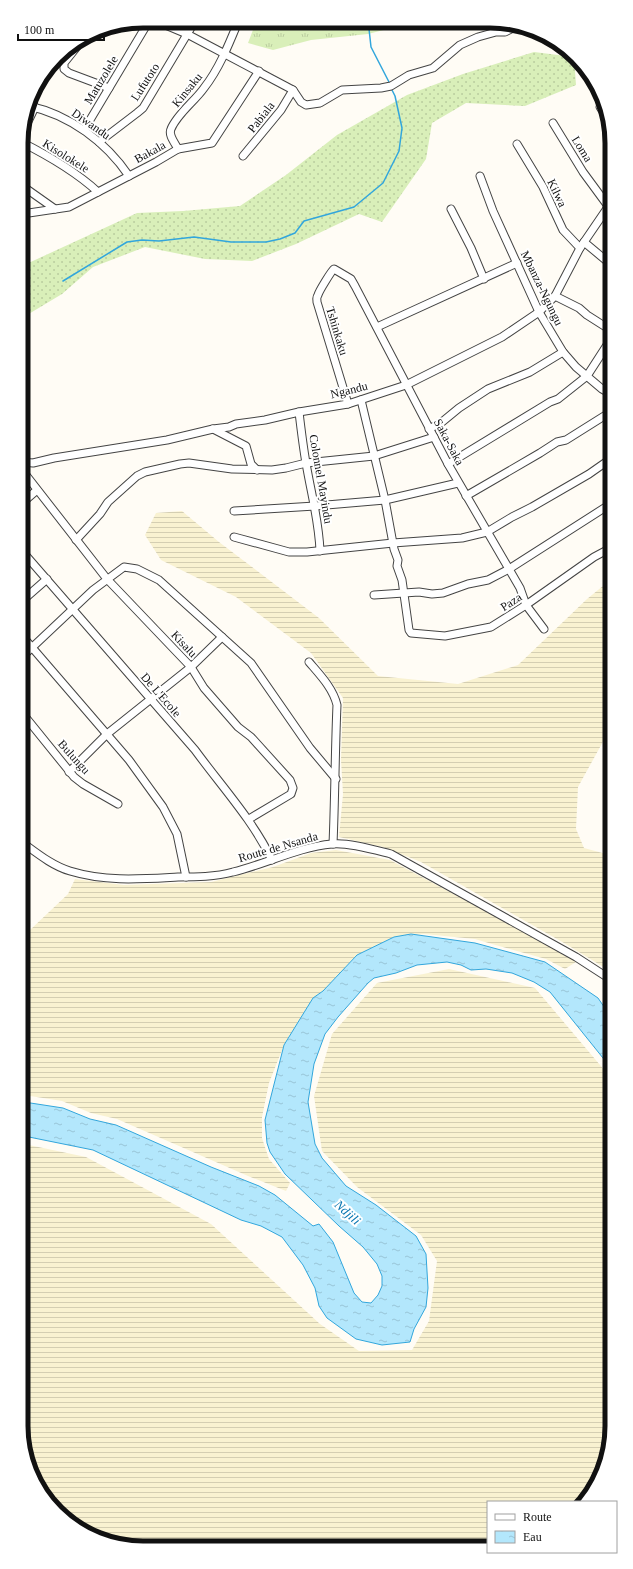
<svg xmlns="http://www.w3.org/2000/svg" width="633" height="1569" viewBox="0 0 633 1569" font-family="'Times New Roman',serif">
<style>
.farmland{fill:url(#farmland-rules)}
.grass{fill:url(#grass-tufts)}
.garden{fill:url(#garden-dots)}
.water{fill:url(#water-ripples);stroke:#32a6dc}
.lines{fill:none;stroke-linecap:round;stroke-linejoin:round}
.stream{stroke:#32a6dc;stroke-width:1.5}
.minor-casing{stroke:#444;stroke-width:9}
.minor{stroke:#fff;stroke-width:7}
.labels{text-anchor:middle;stroke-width:4;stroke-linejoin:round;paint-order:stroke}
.street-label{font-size:12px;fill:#111;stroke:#fff}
.water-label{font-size:13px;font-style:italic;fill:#0a77b2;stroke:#fff}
.rim{fill:none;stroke:#111;stroke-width:5}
</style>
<defs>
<pattern id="farmland-rules" width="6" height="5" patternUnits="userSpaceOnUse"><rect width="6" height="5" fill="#f9f2d1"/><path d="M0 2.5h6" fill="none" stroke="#d4ceb2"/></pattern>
<pattern id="grass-tufts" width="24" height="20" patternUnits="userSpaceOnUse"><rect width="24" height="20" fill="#d9efb9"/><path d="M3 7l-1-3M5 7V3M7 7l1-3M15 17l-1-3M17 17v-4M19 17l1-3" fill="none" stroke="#b9cc9e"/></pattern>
<pattern id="garden-dots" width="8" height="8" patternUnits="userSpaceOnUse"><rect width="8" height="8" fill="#d9efb9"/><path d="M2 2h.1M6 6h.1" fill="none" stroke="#b9cc9e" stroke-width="1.8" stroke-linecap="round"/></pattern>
<pattern id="water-ripples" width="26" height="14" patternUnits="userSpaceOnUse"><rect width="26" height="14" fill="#b3e7fc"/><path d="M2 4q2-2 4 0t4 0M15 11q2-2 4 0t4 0" fill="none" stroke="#99c5d7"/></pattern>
</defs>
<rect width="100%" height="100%" fill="#fffcf5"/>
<g class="farmland">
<polygon points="182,511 219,542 319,618 378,676 458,684 518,665 587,599 609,581 610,729 578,787 576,829 584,848 610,855 610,971 564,943 421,862 383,847 339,837 343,794 341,760 343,698 311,653 236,597 161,560 145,535 156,513"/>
<polygon points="336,850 390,860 472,904 576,962 565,969 546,959 492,944 475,939 424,934 394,937 357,955 323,991 313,998 284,1045 269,1083 262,1117 262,1138 269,1159 290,1183 286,1191 248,1176 117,1119 91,1113 62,1101 24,1095 24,945 30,930 68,894 75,879 124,885 211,882 273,867 311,853"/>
<polygon points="449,969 535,988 611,1078 612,1433 603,1472 587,1500 585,1502 488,1502 488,1544 120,1546 89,1535 57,1512 25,1457 24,1144 86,1157 211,1224 320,1324 359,1351 412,1350 429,1321 437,1261 421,1235 357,1187 322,1151 314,1096 332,1034 377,983"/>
</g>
<polygon class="grass" points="256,22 411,23 368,34 311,40 273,50 248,43"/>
<polygon class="garden" points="534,52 574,57 576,85 525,106 466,103 432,123 426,159 382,222 359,214 296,244 252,261 205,259 145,247 93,267 62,294 22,318 22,266 137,213 183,211 240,206 286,175 337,135 407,95 463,74"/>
<polygon class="water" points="411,934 475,943 545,962 598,998 611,1017 611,1068 550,992 534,982 512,973 486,969 471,970 461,965 447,962 417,965 396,973 374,978 368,983 338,1017 325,1034 314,1064 308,1102 315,1144 322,1158 346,1186 376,1205 416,1236 426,1254 428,1288 426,1307 414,1329 410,1342 382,1345 356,1339 327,1318 319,1306 315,1288 303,1265 282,1237 261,1226 241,1220 93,1150 24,1136 24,1102 63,1108 90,1119 116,1125 211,1167 259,1186 275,1195 313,1226 319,1224 333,1242 354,1293 362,1302 371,1303 378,1295 382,1286 382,1276 377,1264 363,1247 339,1226 285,1174 270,1152 267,1143 265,1120 284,1045 313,998 323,991 357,955 394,937"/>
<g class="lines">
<g class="stream">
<polyline points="379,22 374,27 369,29 371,47 390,84"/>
<polyline points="63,281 127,242 142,240 159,241 194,237 231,242 266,242 280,239 295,233 304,221 354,207 383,183 399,151 402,128 395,96 391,88"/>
</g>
<defs>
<g id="minor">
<polyline points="156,21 187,34 293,90 301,102 306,105 320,103 342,90 381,88 391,86 409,75 433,68 460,45 478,37 496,32 505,32 519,25"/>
<polyline points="84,38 64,63 64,69 69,73 109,88"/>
<path d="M29,106C70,115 106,142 129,176"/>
<polyline points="600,107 608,120"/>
<polyline points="553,123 583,172 608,206"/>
<polyline points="84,130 149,21"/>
<polyline points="21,136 35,107"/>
<path d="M21,142C49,156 75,171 98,192"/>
<polyline points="99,142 137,113 143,108 195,21"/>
<polyline points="517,144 543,187 563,230 580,248"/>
<path d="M178,149C175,143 168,135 171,129C177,114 195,101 204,88C219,69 229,44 238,22"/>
<polyline points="243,156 281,110 293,90"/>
<polyline points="480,176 493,211 539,312 563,352 576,367 602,389 609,393"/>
<polyline points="21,185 55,209"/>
<polyline points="451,209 471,248 484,279"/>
<polyline points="22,214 69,207 156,162 178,149 212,143 259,71"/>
<polyline points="584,242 608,262"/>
<polyline points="555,296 579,308 587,315 609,329"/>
<polyline points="377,327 517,263"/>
<polyline points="361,400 385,500 394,549 398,560 397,566 402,580 409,630 411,633 445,636 491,627 526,605 594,557 609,549"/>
<path d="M348,404L317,302C317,298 316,298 318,295C319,291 332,270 334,269L351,279L355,286L448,464L509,569L520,588L526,605L544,629"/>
<path d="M299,412C301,429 303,446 306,463C311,493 319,521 320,551"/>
<polyline points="213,429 246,446 251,464 257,470"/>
<polyline points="429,429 442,422 459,408 488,389 530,372 563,352"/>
<polyline points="22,462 33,463 54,458 167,440 213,429 229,427 236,424 265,420 299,412 348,404 406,385 502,337 539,312 555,296 580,248 608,207"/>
<polyline points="448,464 550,402 558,399 587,376 609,342"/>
<polyline points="22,470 107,579 191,667 204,688 238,727 251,737 290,780 293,788 291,794 249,819"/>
<polyline points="466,496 540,453 557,442 566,440 609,413"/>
<polyline points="22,503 37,490"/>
<polyline points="234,511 315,506 385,500 458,483"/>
<polyline points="234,537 289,552 307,552 393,543 462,538 487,532 512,517 532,507 589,474 609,460"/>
<polyline points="76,540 100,514 108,502 137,476 145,472 180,464 189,463 232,469 272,470 286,468 306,463 374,456 434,437"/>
<path d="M22,551L195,750C222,787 252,819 272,860"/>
<polyline points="374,595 419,592 432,594 443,593 468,584 488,580 509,569 609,505"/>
<polyline points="23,600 47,579"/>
<polyline points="23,637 129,760 163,807 177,834 186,877"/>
<polyline points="23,656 93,590 124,567 137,569 159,580 251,663 310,748 336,779"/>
<path d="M309,662C320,675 333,688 337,705C335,751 335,797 333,844"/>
<polyline points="23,714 74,777 83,784 118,804"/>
<polyline points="69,772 107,734 191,667 222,637"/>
<path d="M23,843C38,854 53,866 70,871C106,882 141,879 178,877C196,877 215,877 233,872C266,864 298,847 332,844C348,842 375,850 391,854L576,957L610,979"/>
</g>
</defs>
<use href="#minor" class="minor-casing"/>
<use href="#minor" class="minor"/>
</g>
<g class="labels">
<g class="street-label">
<text transform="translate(101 80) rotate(-59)" y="4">Matuzolele</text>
<text transform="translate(145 82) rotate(-57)" y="4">Lufutoto</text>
<text transform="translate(187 90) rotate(-51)" y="4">Kinsaku</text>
<text transform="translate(261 117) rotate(-52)" y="4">Pabiala</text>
<text transform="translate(91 124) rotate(35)" y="4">Diwandu</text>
<text transform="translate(582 149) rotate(58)" y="4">Loma</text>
<text transform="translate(150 152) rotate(-29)" y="4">Bakala</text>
<text transform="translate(66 156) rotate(32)" y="4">Kisolokele</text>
<text transform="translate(557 193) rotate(64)" y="4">Kilwa</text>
<text transform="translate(542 288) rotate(64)" y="4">Mbanza-Ngungu</text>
<text transform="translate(337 331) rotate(73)" y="4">Tshinkaku</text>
<text transform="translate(349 390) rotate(-14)" y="4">Ngandu</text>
<text transform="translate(449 442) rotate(62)" y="4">Saka-Saka</text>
<text transform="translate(321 479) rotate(80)" y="4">Colonnel Mayindu</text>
<text transform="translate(511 602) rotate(-33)" y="4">Paza</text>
<text transform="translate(184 644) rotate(47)" y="4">Kisalu</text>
<text transform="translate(161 695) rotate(49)" y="4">De L'Ecole</text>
<text transform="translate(74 757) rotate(48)" y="4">Bulungu</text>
<text transform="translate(278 847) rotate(-16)" y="4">Route de Nsanda</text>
</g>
<g class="water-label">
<text transform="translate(348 1212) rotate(42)" y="5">Ndjili</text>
</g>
</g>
<path d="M0 0H633V1569H0ZM143 28H490A115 115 0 0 1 605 143V1426A115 115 0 0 1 490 1541H143A115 115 0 0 1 28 1426V143A115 115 0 0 1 143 28Z" fill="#fff" fill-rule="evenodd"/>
<path class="rim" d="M143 28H490A115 115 0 0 1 605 143V1426A115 115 0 0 1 490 1541H143A115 115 0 0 1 28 1426V143A115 115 0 0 1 143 28Z"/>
<rect x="487" y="1501" width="130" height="52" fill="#ffffff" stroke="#a0a0a0"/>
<rect x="495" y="1514" width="20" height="6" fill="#ffffff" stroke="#a0a0a0"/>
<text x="523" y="1521" font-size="12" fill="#111111">Route</text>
<rect x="495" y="1531" width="20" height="12" fill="url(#water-ripples)" stroke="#a0a0a0"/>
<text x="523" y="1541" font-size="12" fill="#111111">Eau</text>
<path d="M18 34v6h86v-6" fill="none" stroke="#111111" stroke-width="2"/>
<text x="24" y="34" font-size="12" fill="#111111" stroke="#ffffff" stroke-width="3" paint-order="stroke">100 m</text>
</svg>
